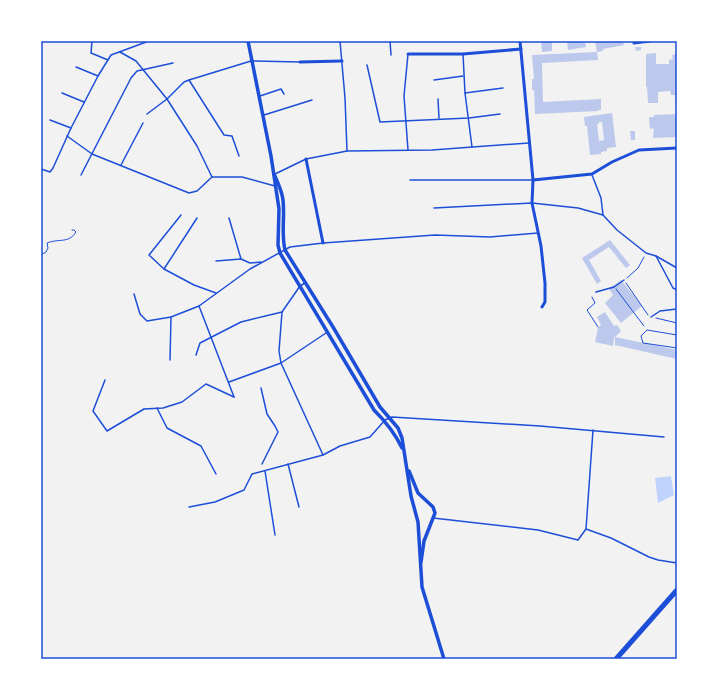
<svg xmlns="http://www.w3.org/2000/svg" width="718" height="700" viewBox="0 0 718 700" font-family="'PT Sans Narrow',sans-serif">
<style>
.water{fill:#bfd3fe}
.building{fill:#bdc9ec;fill-rule:evenodd}
.lines{fill:none;stroke-linecap:round;stroke-linejoin:round}
.path{stroke:#1d4ed8;stroke-width:1}
.service{stroke:#1d4ed8;stroke-width:1.5}
.minor{stroke:#1d4ed8;stroke-width:3}
.tertiary{stroke:#1d4ed8;stroke-width:3.5}
.motorway{stroke:#1d4ed8;stroke-width:5}
.neatline{fill:none;stroke:#1d4ed8;stroke-width:1.5}
</style>
<rect width="100%" height="100%" fill="#f2f2f2"/>
<polygon class="water" points="671,476 674,495 658,503 655,478"/>
<g class="building">
<polygon points="541,41 552,41 552,51 542,52"/>
<polygon points="567,41 585,41 586,47 568,50"/>
<polygon points="595,41 623,41 624,45 603,49 603,51 597,52 598,60 542,63 543,102 601,99 601,110 598,110 598,111 535,114 534,90 532,90 532,79 534,79 532,55 597,52"/>
<polygon points="635,47 641,47 641,50 636,51"/>
<polygon points="656,53 656,64 669,64 669,60 673,59 672,55 677,54 677,99 675,100 675,95 671,95 670,91 658,92 658,103 648,103 647,87 646,87 646,54"/>
<path d="M612,113L616,147L607,148V151L601,152V154L590,155L587,126H585L584,117ZM599,122H602L604,140L599,141L597,124H599Z"/>
<polygon points="677,114 677,137 653,138 654,128 650,129 649,117 654,117 654,115"/>
<polygon points="630,131 635,131 635,140 631,140"/>
<polygon points="610,240 630,265 626,268 609,247 589,260 601,281 597,284 582,258"/>
<polygon points="621,280 642,306 621,323 605,303 613,295 609,289"/>
<polygon points="605,312 614,326 617,325 621,331 614,338 613,346 595,342 598,328 601,325 597,317"/>
<polygon points="615,337 677,350 677,359 615,345"/>
</g>
<g class="lines">
<g class="path">
<path d="M41,255L46,252L48,248L47,243C60,238 68,244 76,232L74,230H72"/>
<polyline points="627,278 638,268 644,257"/>
<polyline points="626,283 648,315"/>
<polyline points="616,289 644,326"/>
<polyline points="592,297 595,303 587,310 598,327"/>
<polyline points="656,318 677,323"/>
<polyline points="677,335 647,330 641,336 643,343 677,348"/>
</g>
<g class="service">
<polyline points="92,41 91,53 108,60"/>
<polyline points="340,41 345,98 347,151"/>
<polyline points="390,41 391,55"/>
<polyline points="120,52 136,61 167,99 197,146 212,177"/>
<polyline points="408,54 404,96 408,150"/>
<polyline points="463,54 465,93 472,147"/>
<polyline points="367,65 380,122 469,118 500,114"/>
<polyline points="76,67 98,76"/>
<polyline points="189,80 224,135 232,136 239,156"/>
<polyline points="434,80 463,76"/>
<polyline points="62,93 84,102"/>
<polyline points="465,93 503,88"/>
<polyline points="260,96 281,89 284,94"/>
<polyline points="438,99 439,118"/>
<polyline points="147,114 167,99 184,82 189,80 251,61 300,62"/>
<polyline points="264,115 312,100"/>
<polyline points="50,120 71,128"/>
<polyline points="67,136 92,154 189,193 197,191 212,177"/>
<polyline points="121,165 143,123"/>
<polyline points="41,169 50,172 53,168 71,128 98,76 111,55 149,41"/>
<polyline points="275,174 306,159 347,151 432,150 529,143"/>
<polyline points="81,175 131,78 137,71 173,63"/>
<polyline points="592,175 601,198 603,215 617,230 646,253 656,256 677,268"/>
<polyline points="212,177 242,177 275,186"/>
<polyline points="410,180 533,180"/>
<polyline points="434,208 532,203 578,208 603,215"/>
<polyline points="197,218 164,269 194,285 216,293"/>
<polyline points="229,218 241,259"/>
<polyline points="656,256 673,288 677,290"/>
<polyline points="216,261 241,259 250,263 261,262"/>
<polyline points="164,269 149,255 181,215"/>
<polyline points="596,292 614,287 624,280"/>
<polyline points="134,294 140,314 147,321 171,317 199,306 250,269 290,247 323,243 435,235 490,237 538,233"/>
<polyline points="199,306 234,397"/>
<polyline points="282,312 279,351 281,363 323,455"/>
<polyline points="651,317 660,311 677,309"/>
<polyline points="196,355 200,343 241,322 282,312 300,286 305,283"/>
<polyline points="170,360 171,317"/>
<polyline points="105,380 93,411 107,431 144,409 163,408 182,402 206,384 234,397"/>
<polyline points="229,382 281,363 326,333"/>
<polyline points="261,388 267,414 275,426 278,432 262,464"/>
<polyline points="157,408 167,428 201,446 216,474"/>
<polyline points="288,464 299,507"/>
<polyline points="265,471 275,535"/>
<polyline points="189,507 215,502 244,490 252,474 323,455 340,446 370,437 385,420 392,417 540,426 664,437"/>
<polyline points="433,518 538,530 578,540 586,529 593,430"/>
<polyline points="586,529 611,538 649,557 658,560 677,563"/>
</g>
<g class="minor">
<polyline points="520,41 533,180 532,203 541,246 545,283 545,302 542,307"/>
<polyline points="634,41 634,43 650,41"/>
<polyline points="408,54 463,54 521,49"/>
<polyline points="300,62 342,61"/>
<polyline points="306,159 323,243"/>
<polyline points="533,180 592,174 612,162 639,150 677,148"/>
</g>
<g class="tertiary">
<path d="M248,41L271,156L279,209L278,245L280,253L374,410C386,422 395,433 402,448"/>
<path d="M274,174C278,183 282,191 283,200C285,217 281,233 285,250L333,327L380,407L398,428L402,438L411,496L418,522L422,587L444,659"/>
<polyline points="409,471 418,493 433,507 435,513 424,541 421,562"/>
</g>
<polyline class="motorway" points="616,659 677,590"/>
</g>
<rect width="718" height="700" fill="none" stroke="#ffffff" stroke-width="84"/>
<rect x="42" y="42" width="634" height="616" class="neatline"/>
</svg>
